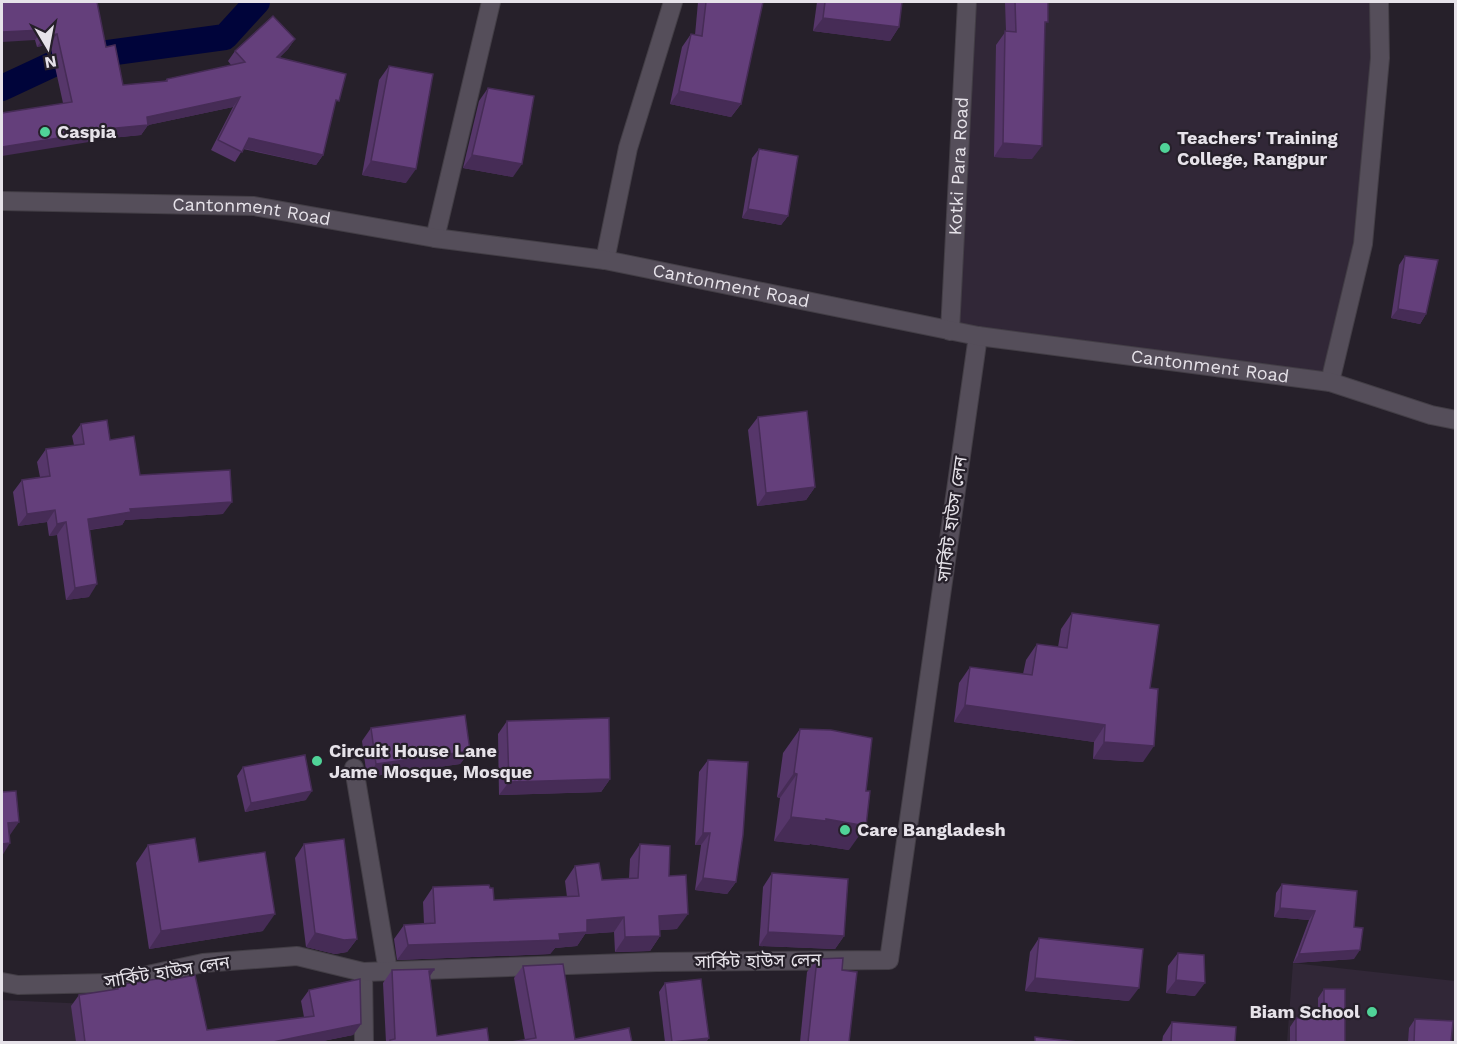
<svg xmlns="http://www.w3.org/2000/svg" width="1457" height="1044" viewBox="0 0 1457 1044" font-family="'Work Sans','Noto Sans Bengali',sans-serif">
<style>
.built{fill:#312737}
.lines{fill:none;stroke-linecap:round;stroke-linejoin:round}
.canal{stroke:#00043a;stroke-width:26}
.street-casing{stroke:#433e46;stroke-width:20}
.secondary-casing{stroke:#433e46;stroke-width:20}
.street{stroke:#554e5a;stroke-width:18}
.secondary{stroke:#554e5a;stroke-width:18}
.wall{fill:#56366a}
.shaded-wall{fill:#462c56}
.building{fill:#643f7b;stroke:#462c56;stroke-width:1.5}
.poi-dot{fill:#50d398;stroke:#26202a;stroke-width:2}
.labels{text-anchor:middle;stroke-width:4.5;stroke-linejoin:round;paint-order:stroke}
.poi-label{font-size:18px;font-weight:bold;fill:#e6e2e9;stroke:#26202a;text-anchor:start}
.street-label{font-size:18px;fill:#e6e2e9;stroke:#26202a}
</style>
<rect width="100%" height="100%" fill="#26202a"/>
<g class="built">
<polygon points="973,2 1370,2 1374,58 1358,238 1328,372 955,325"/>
<polygon points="1293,963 1455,981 1455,1042 1287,1042"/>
<polygon points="2,1000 89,1004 87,1042 2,1042"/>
</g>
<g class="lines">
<polyline class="canal" points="2,88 64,59 225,37 257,2"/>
<defs>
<g id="street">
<polyline points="435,238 491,2"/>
<polyline points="605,260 628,148 673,2"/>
<path id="s1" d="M950,331L967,2"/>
<polyline points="1330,382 1363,244 1380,58 1379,2"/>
<polyline points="354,768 388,971"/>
<polyline points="363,972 364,1042"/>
<polyline points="2,982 18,985 111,983 203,963 297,956 363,972 657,962 889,960 978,336"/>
</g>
<g id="secondary">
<path id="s2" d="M2,201L254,206L435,238L605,260L978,336L1330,382L1431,415L1456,420"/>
</g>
</defs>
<use href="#street" class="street-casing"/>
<use href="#secondary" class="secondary-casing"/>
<use href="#street" class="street"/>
<use href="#secondary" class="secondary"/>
</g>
<g class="wall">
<polygon points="2,2 106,47 123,85 165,81 167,79 231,65 228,61 235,51 295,39 288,49 280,57 334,109 323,155 316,165 243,149 235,162 211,150 233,107 148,125 141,135 91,140 89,142 63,103 50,44 37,47 35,40"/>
<polygon points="698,2 763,2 741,104 731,117 670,104 682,47 691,34 695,35"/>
<polygon points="817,2 902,2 899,27 890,41 813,31"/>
<polygon points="1005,2 1048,2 1045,26 1032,159 994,157 996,45 1006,31"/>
<polygon points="389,66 406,183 362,175 379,80"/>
<polygon points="488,88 513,177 463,168 479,101"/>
<polygon points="759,149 788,216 781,225 742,218 752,158"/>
<polygon points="1405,256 1426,314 1420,324 1391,318 1399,265"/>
<polygon points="758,417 815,487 806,500 757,506 748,430"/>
<polygon points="81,424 110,440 140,475 223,514 125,520 122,525 90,530 89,597 66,600 57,535 49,536 47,522 18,526 13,492 22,480 40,477 37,462 46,449 74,445 72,436"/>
<polygon points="1072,613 1150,688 1143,762 1093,759 1094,742 954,722 959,683 970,667 1023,674 1026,660 1037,644 1058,647 1061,629"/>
<polygon points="507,721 610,779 601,792 499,795 498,734"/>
<polygon points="371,728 470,751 460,764 367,777 362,741"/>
<polygon points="800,729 849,850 810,844 809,845 774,841 780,798 777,797 783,753"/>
<polygon points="708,760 736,882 727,894 695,890 701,845 695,845 699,772"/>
<polygon points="243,767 306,800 245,812 237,776"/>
<polygon points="304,844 357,939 347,952 335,954 306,947 295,858"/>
<polygon points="640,844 669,876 677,929 660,930 660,936 650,951 615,952 614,932 585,934 577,946 555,948 550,954 397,960 394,939 404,925 424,924 423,902 433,887 490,888 494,900 567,897 565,881 575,866 602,880 629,878 630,859"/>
<polygon points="148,845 199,862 263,931 149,949 136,863"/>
<polygon points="772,873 844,936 835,949 759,946 763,887"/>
<polygon points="1282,884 1354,927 1354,959 1293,963 1309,920 1274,917 1276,893"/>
<polygon points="1039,938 1129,1001 1025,991 1030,952"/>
<polygon points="1178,953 1195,996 1166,993 1168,966"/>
<polygon points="817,959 842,970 849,1042 800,1042 807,972"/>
<polygon points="523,966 575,1039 525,1040 514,978"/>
<polygon points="392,970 434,970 429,977 437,1036 489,1042 386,1042 383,983"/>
<polygon points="171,980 207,1030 304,1017 301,1001 309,990 361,1024 353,1035 318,1042 76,1042 71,1006 79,995 113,990 117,985"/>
<polygon points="665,983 709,1038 706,1042 665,1042 659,992"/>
<polygon points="1324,989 1345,1042 1290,1042 1290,1027 1296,1018 1318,1018 1318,998"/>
<polygon points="1415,1019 1451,1042 1408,1042 1409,1028"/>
<polygon points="1172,1022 1235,1042 1162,1042 1163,1036"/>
</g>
<g class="shaded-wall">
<polygon points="823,18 899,27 890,41 813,31"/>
<polygon points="42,30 35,40 2,42 2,32"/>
<polygon points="57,34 50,44 37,47 44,37"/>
<polygon points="295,39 288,49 270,66 277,57"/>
<polygon points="679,91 741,104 731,117 670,104"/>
<polygon points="240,97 233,107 148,125 141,135 91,140 89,142 2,156 2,147 96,130 147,117"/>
<polygon points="249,138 323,155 316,165 242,148"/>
<polygon points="1003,143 1042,146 1032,159 994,157"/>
<polygon points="472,155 522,164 513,177 463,168"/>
<polygon points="371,161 416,169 406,183 362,175"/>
<polygon points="748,209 788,216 781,225 742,218"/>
<polygon points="1398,309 1426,314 1420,324 1391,318"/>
<polygon points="815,487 806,500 757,506 766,493"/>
<polygon points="232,502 223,514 125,520 122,525 80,531 88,519 130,509"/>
<polygon points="55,510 47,522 18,526 27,514"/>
<polygon points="66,522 57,535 49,536 57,524"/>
<polygon points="97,584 89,597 66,600 75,588"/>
<polygon points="965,705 1105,725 1094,742 954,722"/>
<polygon points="1104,742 1154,746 1143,762 1093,759"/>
<polygon points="470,751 460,764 367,777 376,764"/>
<polygon points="794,773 797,774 780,798 777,797"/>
<polygon points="610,779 601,792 499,795 509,782"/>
<polygon points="312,791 306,800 245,812 251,803"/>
<polygon points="791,817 826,819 866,826 849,850 810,844 809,845 774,841"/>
<polygon points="19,822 10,835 8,823"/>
<polygon points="703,833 710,833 701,845 695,845"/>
<polygon points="10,843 2,856 2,844"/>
<polygon points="703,878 736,882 727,894 695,890"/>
<polygon points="1280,908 1315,911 1309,920 1274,917"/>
<polygon points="275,914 263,931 149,949 161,931"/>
<polygon points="688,914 677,929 649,931 659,916"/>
<polygon points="624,917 614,932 585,934 577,946 555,948 550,954 397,960 408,945 559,934 587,920"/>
<polygon points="768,932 844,936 835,949 759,946"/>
<polygon points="315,933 357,939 347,952 335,954 306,947"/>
<polygon points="660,936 650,951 615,952 625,937"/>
<polygon points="1360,950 1354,959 1293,963 1299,954"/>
<polygon points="434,970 425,983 429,971"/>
<polygon points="1035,978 1139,988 1129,1001 1025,991"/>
<polygon points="1176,980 1205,983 1195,996 1166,993"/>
<polygon points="361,1024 353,1035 318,1042 273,1042"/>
<polygon points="709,1038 706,1042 673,1042"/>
</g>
<g class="building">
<polygon points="2,2 97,2 106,47 115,45 123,85 167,81 167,79 245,62 235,51 273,16 295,39 277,57 346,74 339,101 336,100 323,155 249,138 242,152 218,140 240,97 147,117 148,125 96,130 96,132 2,147 2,113 72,102 57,34 44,37 42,30 2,32"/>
<polygon points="706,2 763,2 741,104 679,91 691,34 702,36"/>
<polygon points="825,2 902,2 899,27 823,18"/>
<polygon points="1015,2 1048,2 1048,22 1045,22 1042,146 1003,143 1005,31 1016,32"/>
<polygon points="389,66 433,74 416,169 371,161"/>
<polygon points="488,88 534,96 522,164 472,155"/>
<polygon points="759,149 798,156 788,216 748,209"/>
<polygon points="1405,256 1438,260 1426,314 1398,309"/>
<polygon points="807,411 815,487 766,493 758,417"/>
<polygon points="107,420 110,440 134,436 140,475 230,470 232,502 130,509 131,512 88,519 97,584 75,588 66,522 57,524 55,510 27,514 22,480 50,476 46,449 84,444 81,424"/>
<polygon points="1072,613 1159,625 1150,688 1158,689 1154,746 1104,742 1105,725 965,705 970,667 1032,675 1037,644 1067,648"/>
<polygon points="465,715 470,751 376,764 371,728"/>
<polygon points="609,718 610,779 509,782 507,721"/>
<polygon points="800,729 831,730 872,738 866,791 870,791 866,826 826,819 826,821 791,817 797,774 794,773"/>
<polygon points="305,755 312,791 251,803 243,767"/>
<polygon points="708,760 748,762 743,835 736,882 703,878 710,833 703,833"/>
<polygon points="16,791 19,822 8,823 10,843 2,844 2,792"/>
<polygon points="195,838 199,862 265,852 275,914 161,931 148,845"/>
<polygon points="344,839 357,939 344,940 315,933 304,844"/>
<polygon points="640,844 670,846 669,876 686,875 688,914 659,916 660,936 625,937 624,917 587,920 587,932 559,934 560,940 408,945 404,925 435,923 433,887 489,885 490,888 493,888 494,900 579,896 575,866 599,863 602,880 638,878"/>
<polygon points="772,873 848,879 844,936 768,932"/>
<polygon points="1282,884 1357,891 1354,927 1363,928 1360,950 1299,954 1315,911 1280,908"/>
<polygon points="1039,938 1143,949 1139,988 1035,978"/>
<polygon points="1178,953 1204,955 1205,983 1176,980"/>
<polygon points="843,958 842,970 857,972 849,1042 808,1042 817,959"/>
<polygon points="563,964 575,1039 629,1028 632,1042 511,1042 536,1038 523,966"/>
<polygon points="434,969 434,970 429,971 437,1036 487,1028 489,1042 390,1042 390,1040 395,1039 392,970"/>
<polygon points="195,975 207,1030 314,1016 309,990 360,979 361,1024 273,1042 85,1042 79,995 118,989 117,985 170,977 171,980"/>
<polygon points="701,979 709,1038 672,1042 665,983"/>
<polygon points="1324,989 1345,989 1345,1042 1296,1042 1296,1018 1324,1018"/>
<polygon points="1415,1019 1453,1021 1451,1042 1414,1042"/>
<polygon points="1172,1022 1236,1027 1235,1042 1171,1042"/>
<polygon points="1035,1037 1078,1042 1035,1042"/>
</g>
<g class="poi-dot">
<circle cx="45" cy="132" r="6"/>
<circle cx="1165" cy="148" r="6"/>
<circle cx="317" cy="761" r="6"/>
<circle cx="845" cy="830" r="6"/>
<circle cx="1372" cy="1012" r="6"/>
</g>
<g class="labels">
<g class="poi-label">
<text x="57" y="138">Caspia</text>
<text x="1177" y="144">Teachers' Training<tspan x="1177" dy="21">College, Rangpur</tspan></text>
<text x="329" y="757">Circuit House Lane<tspan x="329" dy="21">Jame Mosque, Mosque</tspan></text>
<text x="857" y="836">Care Bangladesh</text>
<text x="1360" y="1018" text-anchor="end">Biam School</text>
</g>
<g class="street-label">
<text dy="6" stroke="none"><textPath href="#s1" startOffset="165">Kotki Para Road</textPath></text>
<text dy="6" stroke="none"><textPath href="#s2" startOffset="250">Cantonment Road</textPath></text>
<text dy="6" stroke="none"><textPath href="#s2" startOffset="736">Cantonment Road</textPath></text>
<text dy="6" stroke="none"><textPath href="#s2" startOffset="1222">Cantonment Road</textPath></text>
<text transform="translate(952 519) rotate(-82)" y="6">সার্কিট হাউস লেন</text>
<text transform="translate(758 961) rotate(-1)" y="6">সার্কিট হাউস লেন</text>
<text transform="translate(167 972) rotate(-9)" y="6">সার্কিট হাউস লেন</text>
</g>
</g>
<rect width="1457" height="1044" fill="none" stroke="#e6e2e9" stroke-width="6"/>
<g transform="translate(48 48) rotate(170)" stroke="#26202a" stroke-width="4.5" paint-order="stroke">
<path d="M0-4.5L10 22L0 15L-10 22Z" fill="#e6e2e9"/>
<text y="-9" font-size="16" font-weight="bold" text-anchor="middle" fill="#e6e2e9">N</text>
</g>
</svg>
